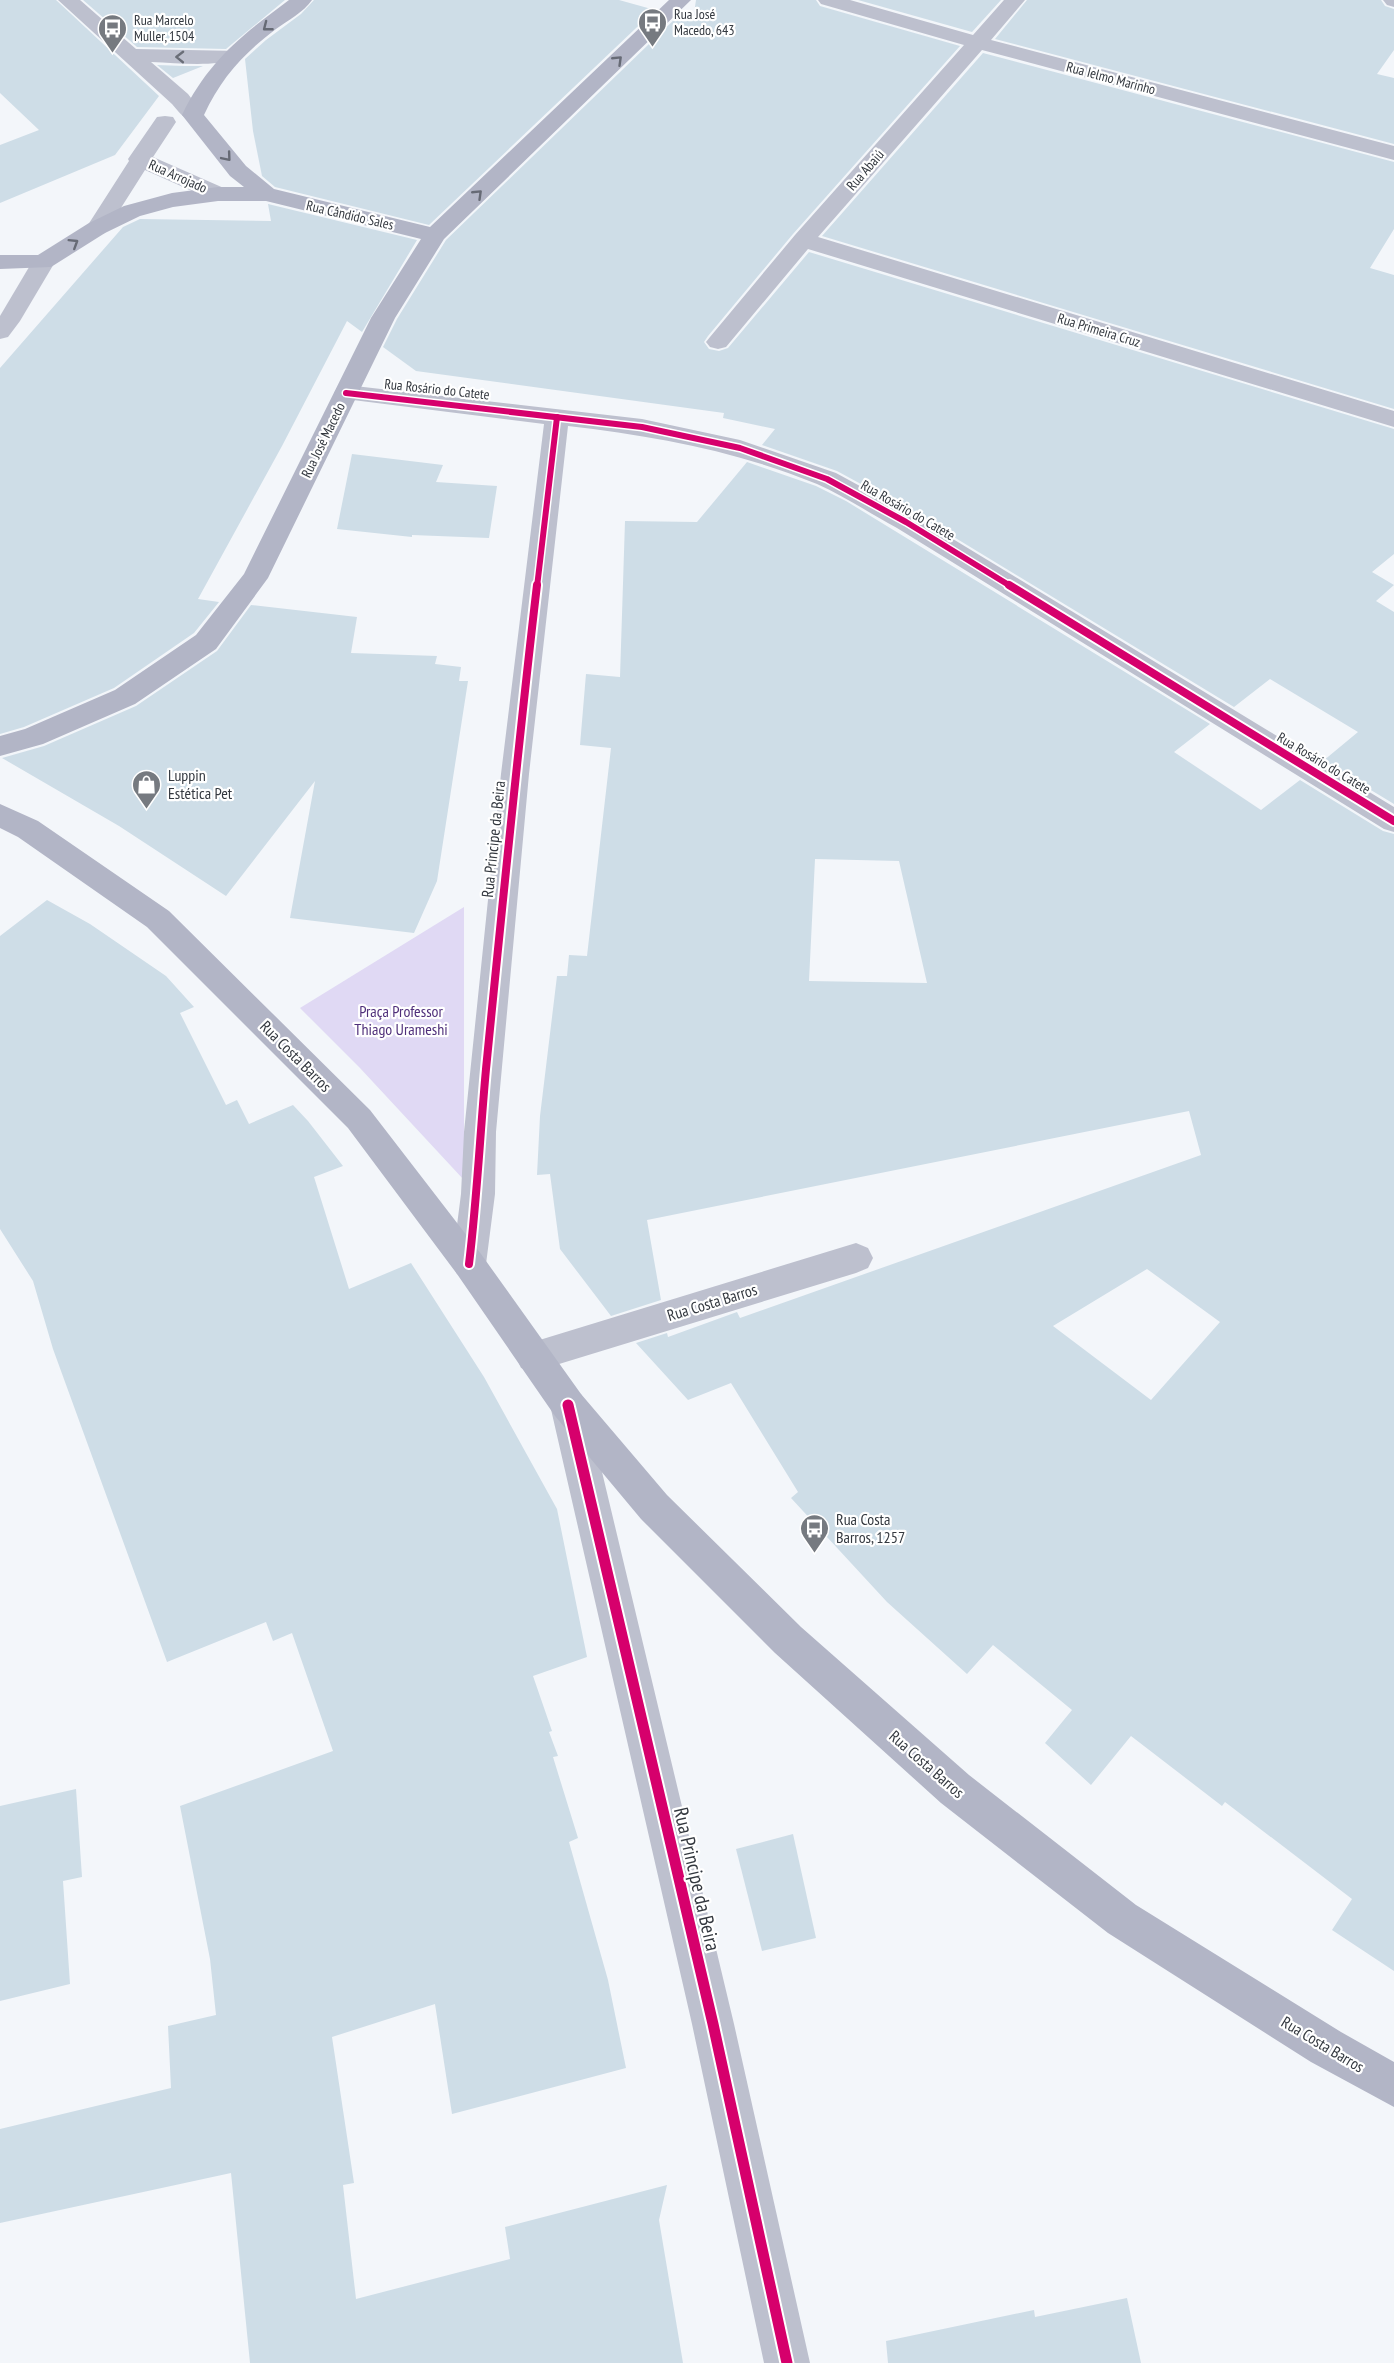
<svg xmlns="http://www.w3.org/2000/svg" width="1394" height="2363" viewBox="0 0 1394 2363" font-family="'PT Sans Narrow',sans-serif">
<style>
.green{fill:#e0d9f4}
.building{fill:#cedde7;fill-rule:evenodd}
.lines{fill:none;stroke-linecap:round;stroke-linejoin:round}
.street{fill:#bdc0ce;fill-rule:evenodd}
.secondary{fill:#b2b5c6;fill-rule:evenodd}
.cycleway-far2-casing{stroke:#fff;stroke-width:9}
.cycleway-far1-casing{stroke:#fff;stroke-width:12}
.cycleway-casing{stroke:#fff;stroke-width:15}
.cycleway-far2{stroke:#d6006c;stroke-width:6}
.cycleway-far1{stroke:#d6006c;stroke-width:8}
.cycleway{stroke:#d6006c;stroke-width:11}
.oneway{stroke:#666a75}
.oneway2{stroke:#6a6e78}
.labels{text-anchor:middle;stroke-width:4.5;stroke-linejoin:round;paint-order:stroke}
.far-poi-label{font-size:14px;fill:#33383f;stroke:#fff;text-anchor:start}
.far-street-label{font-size:14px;fill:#33383f;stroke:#fff}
.poi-label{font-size:16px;fill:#33383f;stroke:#fff;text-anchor:start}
.street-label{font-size:16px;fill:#33383f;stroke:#fff}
.park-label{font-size:16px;fill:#4f2f7a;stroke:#fff}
.near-street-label{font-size:20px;fill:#33383f;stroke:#fff}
</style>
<rect width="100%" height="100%" fill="#f3f6fa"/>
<polygon class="green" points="464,907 464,1180 360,1068 300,1008"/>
<g class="building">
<polygon points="0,0 56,0 159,96 115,155 0,203 0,145 39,130 0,93"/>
<polygon points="83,0 285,0 226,49 137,47"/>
<polygon points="314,0 619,0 655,10 429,225 275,187 262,176 253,131 245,59 266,40 301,14"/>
<polygon points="696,0 816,0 820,6 960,46 793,234 708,336 704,342 709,349 719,351 728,348 809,252 1394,429 1394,554 1372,572 1394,585 1376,601 1394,612 1394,804 1323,761 1358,732 1270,679 1234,707 916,514 837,471 762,445 775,429 723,418 724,413 416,371 383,347 397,319 446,240 678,16 693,20"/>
<polygon points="858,0 1001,0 972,32"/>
<polygon points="1027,0 1381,0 1385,6 1394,9 1394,50 1377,74 1394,78 1394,144 995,39"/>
<polygon points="983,53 1394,162 1394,229 1370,268 1394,275 1394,409 822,236"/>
<polygon points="157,65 184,66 203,66 173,78"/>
<polygon points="268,204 417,240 362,332 347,321 282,446 198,599 219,602 194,633 114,688 24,727 0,734 0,368 123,227 140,219 271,221"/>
<polygon points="352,454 443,465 436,482 497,486 489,538 412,535 412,537 337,529"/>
<path d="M747,462L816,486L846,501L1210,724L1174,752L1261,810L1300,780L1383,831L1394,834V1971L1332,1930L1352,1899L1225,1802L1222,1806L1131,1736L1091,1785L1045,1743L1072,1710L993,1645L967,1674L887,1602L791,1498L798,1492L731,1383L688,1400L636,1343L667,1333L668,1337L737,1312L740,1318L1201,1155L1189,1111L647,1220L661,1300L611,1316L560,1249L550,1174L537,1175L540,1116L557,976H567L569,955L587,956L611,748L580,745L586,674L620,677L625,521L697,522ZM815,859L899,861L927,983L809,981ZM1147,1269L1220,1322L1151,1400L1053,1326Z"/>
<polygon points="251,605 357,617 351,653 437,656 435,664 461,667 459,681 468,681 437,881 414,933 290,918 315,781 226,896 119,826 2,758 44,746 136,706 217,651"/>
<polygon points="47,900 90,924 166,976 194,1007 180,1013 226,1105 237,1100 249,1124 293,1105 308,1121 343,1166 314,1177 349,1289 411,1263 484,1377 557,1509 587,1657 533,1676 552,1731 549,1732 558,1756 553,1757 578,1838 569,1842 608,1980 626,2068 452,2114 435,2004 332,2037 354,2183 343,2185 356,2299 510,2259 505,2227 667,2185 659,2220 683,2363 250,2363 231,2173 0,2223 0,2129 171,2088 168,2026 216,2015 210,1959 180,1806 333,1751 292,1633 273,1641 266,1622 167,1662 53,1349 33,1281 0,1229 0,936"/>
<polygon points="76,1789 82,1877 63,1881 70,1984 0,2001 0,1806"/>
<polygon points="793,1834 816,1938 762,1951 736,1849"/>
<polygon points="1127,2298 1141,2363 888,2363 886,2341 1034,2310 1035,2317"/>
</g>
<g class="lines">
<g class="street">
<path d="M58,0H80L136,49L239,51L242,55L239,59C211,67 180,63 151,62L188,94L204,115L201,120C185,123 181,114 172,104Z"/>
<polygon points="818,0 850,0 973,35 1004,0 1025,0 991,40 1394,146 1394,160 982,50 818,237 1394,411 1394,427 808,249 726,347 718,349 710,347 706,342 710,337 795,235 964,45 821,4"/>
<polygon points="1383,0 1394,0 1394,7 1387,5"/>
<polygon points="165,116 173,117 176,122 153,157 226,189 229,194 226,199 218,201 210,199 145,170 105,233 97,235 89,233 86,228 129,161 128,159 157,117"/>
<polygon points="43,255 51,257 55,262 20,321 8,337 0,339 0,316 35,257"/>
<path d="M346,385L642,419L740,440L836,473L915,516L1394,807V832L1384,829L897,528C871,514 844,496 817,484C737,451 654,436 568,426L529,774L496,1132L495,1194L486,1264L481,1274L469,1279L457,1274L452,1264L461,1194L464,1132L501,774L544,424L337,398L334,393L337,388Z"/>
<polygon points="856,1243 868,1248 873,1258 868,1268 856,1273 533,1372 521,1368 516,1357 521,1346 533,1342"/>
<polygon points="568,1389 581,1394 586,1405 734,2024 810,2363 764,2363 692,2024 550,1405 555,1394"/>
</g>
<g class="secondary">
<path d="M289,0H312C304,12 287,21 276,29C244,53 221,78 204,115L246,166L274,189L430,227L669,0H691L444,239L395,318L268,578L216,649L135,704L43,744L0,756V736L25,729L115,690L196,635L244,574L371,318L421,239L266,201H218L173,207L140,216L105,233L51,267L0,269V255H38L89,223L124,206L172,193L218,187H244L230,176L182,115C208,61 242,35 289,0Z"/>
<polygon points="0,804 38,821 169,911 370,1110 481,1254 581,1394 667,1495 801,1627 969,1775 1136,1905 1341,2032 1394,2062 1394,2107 1311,2062 1108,1933 941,1803 775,1653 641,1519 555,1416 457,1274 348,1128 147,927 18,837 0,828"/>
</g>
<defs>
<g id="cycleway-far2">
<polyline points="346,393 642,427 740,448 827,479 906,522 1012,587"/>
<polyline points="537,587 557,417"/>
</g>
<g id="cycleway-far1">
<polyline points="1009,585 1394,821"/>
<path d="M469,1264C477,1199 480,1134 486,1069C502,908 518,746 537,585"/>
</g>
<polyline id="cycleway" points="568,1405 713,2024 787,2363"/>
</defs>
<use href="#cycleway-far2" class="cycleway-far2-casing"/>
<use href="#cycleway-far1" class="cycleway-far1-casing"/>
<use href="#cycleway" class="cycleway-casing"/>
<use href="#cycleway-far2" class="cycleway-far2"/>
<use href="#cycleway-far1" class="cycleway-far1"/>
<use href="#cycleway" class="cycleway"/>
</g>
<defs><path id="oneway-chevron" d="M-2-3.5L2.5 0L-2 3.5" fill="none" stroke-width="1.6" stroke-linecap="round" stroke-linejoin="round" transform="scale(1.5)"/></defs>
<g class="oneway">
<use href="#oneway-chevron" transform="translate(267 27) rotate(142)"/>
<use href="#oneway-chevron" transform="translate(618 60) rotate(-44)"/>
<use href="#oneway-chevron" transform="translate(227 157) rotate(50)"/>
<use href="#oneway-chevron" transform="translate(478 194) rotate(-44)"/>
<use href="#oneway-chevron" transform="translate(74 243) rotate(-32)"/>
</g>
<use class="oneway2" href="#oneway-chevron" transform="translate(180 57) rotate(-179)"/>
<defs>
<symbol id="bus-pin" viewBox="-11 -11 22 30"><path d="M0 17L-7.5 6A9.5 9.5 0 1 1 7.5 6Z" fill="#767a80" stroke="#fff"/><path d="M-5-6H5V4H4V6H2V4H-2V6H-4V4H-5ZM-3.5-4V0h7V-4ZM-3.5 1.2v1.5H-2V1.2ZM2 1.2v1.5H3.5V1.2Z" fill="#fff"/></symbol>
<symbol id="shop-pin" viewBox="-11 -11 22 30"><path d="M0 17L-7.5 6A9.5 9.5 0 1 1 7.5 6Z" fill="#767a80" stroke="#fff"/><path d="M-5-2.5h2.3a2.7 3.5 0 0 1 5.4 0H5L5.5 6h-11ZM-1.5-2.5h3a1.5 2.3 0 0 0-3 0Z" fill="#fff"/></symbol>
</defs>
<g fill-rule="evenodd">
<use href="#bus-pin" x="636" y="6" width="33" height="45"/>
<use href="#bus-pin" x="96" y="12" width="33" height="45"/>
<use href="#shop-pin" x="130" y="768" width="33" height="45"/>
<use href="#bus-pin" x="798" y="1512" width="33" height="45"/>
</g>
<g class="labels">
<g class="far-poi-label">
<text x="674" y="19">Rua José<tspan x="674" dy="16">Macedo, 643</tspan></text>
<text x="134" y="25">Rua Marcelo<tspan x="134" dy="16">Muller, 1504</tspan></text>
</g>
<g class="far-street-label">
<text transform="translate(1111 78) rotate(15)" y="5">Rua Ielmo Marinho</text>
<text transform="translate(865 170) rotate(-49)" y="5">Rua Abaiú</text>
<text transform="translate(178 176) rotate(24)" y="5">Rua Arrojado</text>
<text transform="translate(350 215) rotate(13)" y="5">Rua Cândido Sales</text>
<text transform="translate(1099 330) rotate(17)" y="5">Rua Primeira Cruz</text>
<text transform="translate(437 389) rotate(6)" y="5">Rua Rosário do Catete</text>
<text transform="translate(323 440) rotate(-64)" y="5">Rua José Macedo</text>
<text transform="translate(908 510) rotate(30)" y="5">Rua Rosário do Catete</text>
<text transform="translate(1324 763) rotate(31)" y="5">Rua Rosário do Catete</text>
</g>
<g class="poi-label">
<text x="168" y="781">Luppin<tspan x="168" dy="18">Estética Pet</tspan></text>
<text x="836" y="1525">Rua Costa<tspan x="836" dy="18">Barros, 1257</tspan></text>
</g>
<g class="street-label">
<text transform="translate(493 839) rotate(-84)" y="6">Rua Principe da Beira</text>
<text transform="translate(296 1056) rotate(45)" y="6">Rua Costa Barros</text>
<text transform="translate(712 1302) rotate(-17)" y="6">Rua Costa Barros</text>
<text transform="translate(927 1764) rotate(41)" y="6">Rua Costa Barros</text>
<text transform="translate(1323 2044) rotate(31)" y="6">Rua Costa Barros</text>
</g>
<g class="park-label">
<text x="401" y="1017">Praça Professor<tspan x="401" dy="18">Thiago Urameshi</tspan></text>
</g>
<g class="near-street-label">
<text transform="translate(697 1879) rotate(77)" y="7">Rua Principe da Beira</text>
</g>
</g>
</svg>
